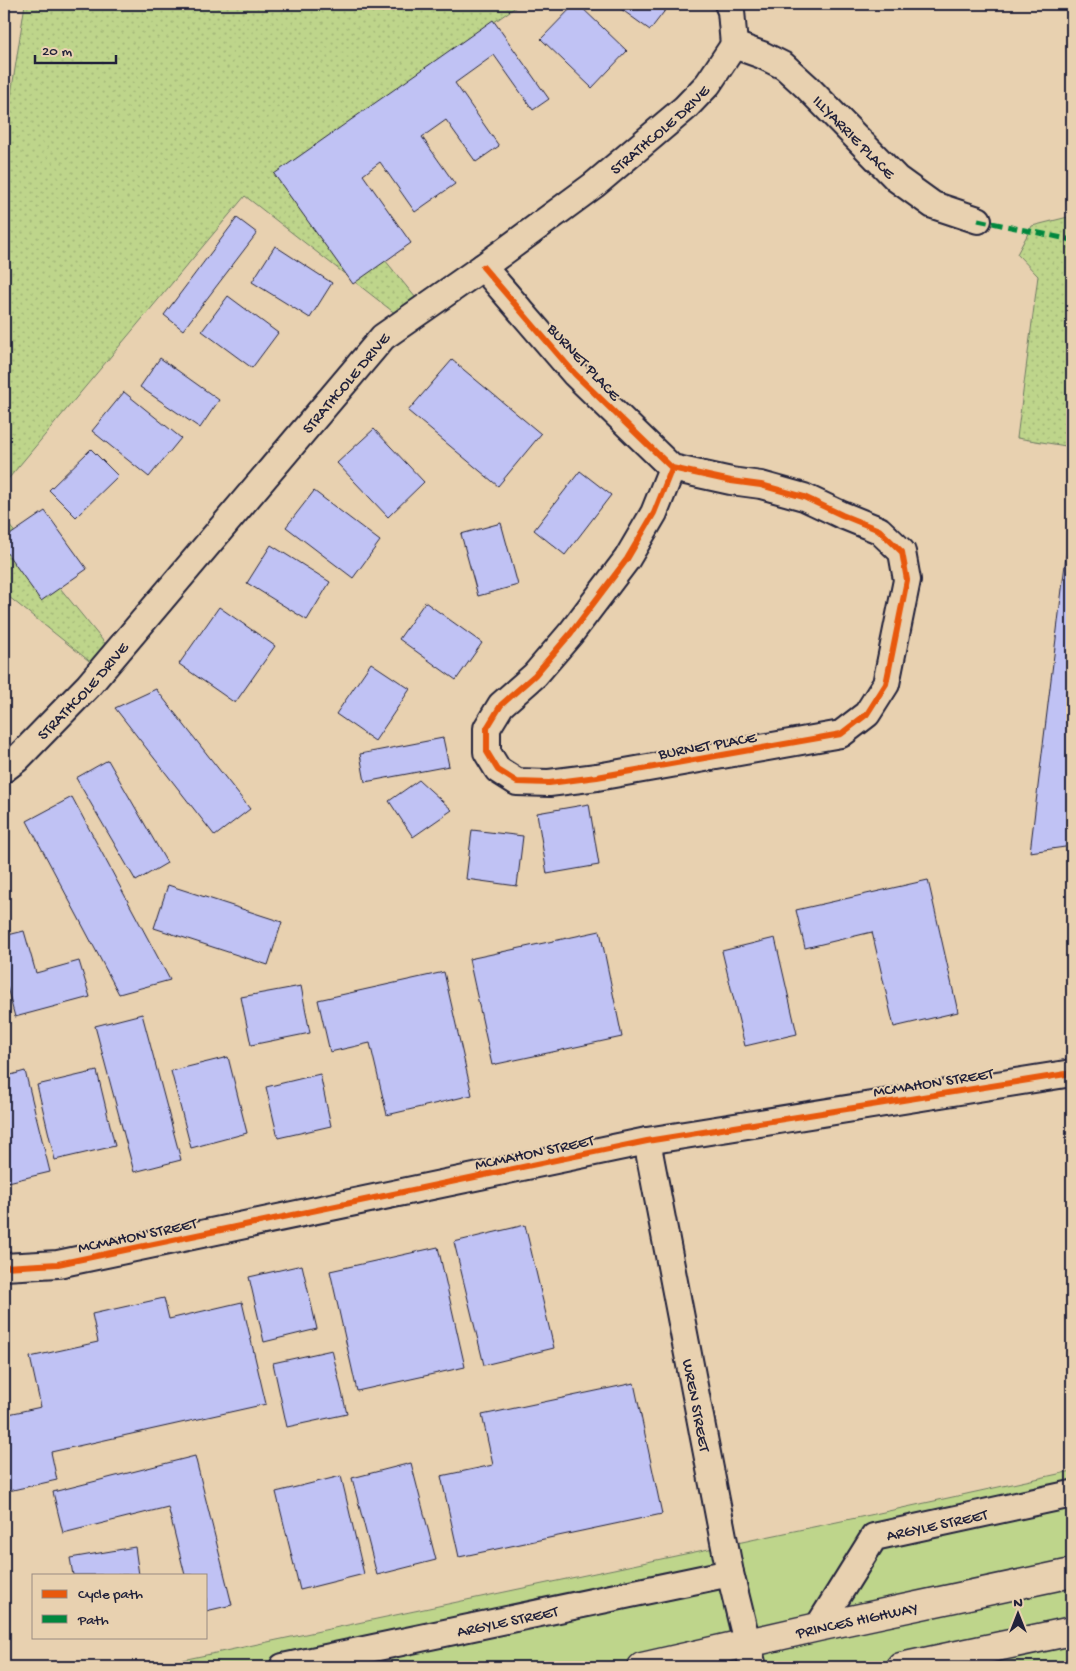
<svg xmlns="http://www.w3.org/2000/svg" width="1076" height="1671" viewBox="0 0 1076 1671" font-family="'Gochi Hand',sans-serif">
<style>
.green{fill:#bed58b;stroke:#707c63}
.park{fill:url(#park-dots);stroke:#707c63}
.building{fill:#c0c2f4;stroke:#22223b}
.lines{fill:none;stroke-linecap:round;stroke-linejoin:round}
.minor-casing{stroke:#22223b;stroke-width:30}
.trunk-casing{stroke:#22223b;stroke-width:31}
.minor{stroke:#e8d1b0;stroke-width:26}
.trunk{stroke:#e8d1b0;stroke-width:28}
.quiet{stroke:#00873e;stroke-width:5;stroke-dasharray:10 5;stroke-linecap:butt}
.cycleway-casing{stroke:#e8d1b0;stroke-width:9}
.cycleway{stroke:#e8590c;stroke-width:6}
.labels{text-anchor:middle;stroke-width:4;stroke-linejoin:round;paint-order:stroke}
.street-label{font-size:16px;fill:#22223b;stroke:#e8d1b0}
</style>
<defs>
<pattern id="park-dots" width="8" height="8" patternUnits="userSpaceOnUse" patternTransform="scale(1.25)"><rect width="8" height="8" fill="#bed58b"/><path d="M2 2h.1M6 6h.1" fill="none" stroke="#a3b779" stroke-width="1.8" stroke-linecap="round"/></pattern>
</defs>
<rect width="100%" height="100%" fill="#e8d1b0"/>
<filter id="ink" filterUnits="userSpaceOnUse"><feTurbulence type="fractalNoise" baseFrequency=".02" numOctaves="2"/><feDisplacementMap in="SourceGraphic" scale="10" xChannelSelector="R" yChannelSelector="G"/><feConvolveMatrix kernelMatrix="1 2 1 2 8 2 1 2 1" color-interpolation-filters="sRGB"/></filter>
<g filter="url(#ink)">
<polygon class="green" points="1072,1471 1072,1667 149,1667 870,1515"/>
<g class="park">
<polygon points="25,4 520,4 301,157 420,303 401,318 245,196 4,484 4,140"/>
<polygon points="1072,216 1072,447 1017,438 1038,276 1017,254 1032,226"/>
<polygon points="4,519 112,652 98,668 4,593"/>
</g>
<g class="building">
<polygon points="575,4 578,4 627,51 592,88 541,39"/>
<polygon points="614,4 670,4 650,30"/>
<polygon points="493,20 549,99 533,110 494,55 455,83 499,146 476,162 446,120 422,137 455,184 415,212 380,162 363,175 411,243 353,284 274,174"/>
<polygon points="237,218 257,233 183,330 164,315"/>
<polygon points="275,246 332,283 310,318 252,282"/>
<polygon points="228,296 278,333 252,368 202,331"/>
<polygon points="160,358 219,400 200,428 140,387"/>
<polygon points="452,360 541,434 498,486 408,411"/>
<polygon points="124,392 181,438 149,477 92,431"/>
<polygon points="374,429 424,482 388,517 337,463"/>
<polygon points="91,449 118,476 76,517 49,490"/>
<polygon points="580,471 611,495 565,555 534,530"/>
<polygon points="314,491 380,541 353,578 286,527"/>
<polygon points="1072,507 1072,846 1030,852"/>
<polygon points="45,511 87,569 41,601 4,549 4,539"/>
<polygon points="501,523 518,585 478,596 461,534"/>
<polygon points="271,545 330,582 307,620 247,583"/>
<polygon points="425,602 482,643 456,680 399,639"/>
<polygon points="219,607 275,646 235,703 179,664"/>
<polygon points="371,663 410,689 375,741 336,714"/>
<polygon points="156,689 250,809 215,836 115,708"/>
<polygon points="443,738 449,766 365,782 360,754"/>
<polygon points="108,760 167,863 136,881 76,778"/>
<polygon points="419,780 452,810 413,837 389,801"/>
<polygon points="72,797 170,980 119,994 27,821"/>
<polygon points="589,804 599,865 547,874 537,813"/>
<polygon points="472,830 523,836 517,886 466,879"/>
<polygon points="928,880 958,1012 894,1027 872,932 805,948 796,910"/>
<polygon points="168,885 282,922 268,965 154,928"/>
<polygon points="24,931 36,973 79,961 90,997 15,1017 4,976 4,936"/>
<polygon points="600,931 622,1037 492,1065 469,959"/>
<polygon points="775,938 797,1034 745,1046 722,951"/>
<polygon points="444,972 472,1095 387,1115 370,1043 330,1052 318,1000"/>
<polygon points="301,986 310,1033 251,1045 241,997"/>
<polygon points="142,1014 181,1160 134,1172 95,1026"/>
<polygon points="228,1057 247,1133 191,1148 171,1071"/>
<polygon points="25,1071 50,1172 4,1183 4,1077"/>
<polygon points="97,1071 115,1146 55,1160 37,1085"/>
<polygon points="320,1074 331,1126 278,1138 266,1087"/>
<polygon points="525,1225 554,1348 484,1365 454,1242"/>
<polygon points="438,1247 465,1367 357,1391 330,1271"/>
<polygon points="302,1265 317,1329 264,1342 249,1277"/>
<polygon points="164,1298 169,1319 242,1302 266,1404 51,1452 57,1480 4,1492 4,1415 41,1407 30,1357 98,1342 92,1314"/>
<polygon points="332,1350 347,1414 287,1427 273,1363"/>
<polygon points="634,1383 662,1514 459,1557 441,1476 493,1465 482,1415"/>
<polygon points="195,1456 232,1605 206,1611 206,1575 185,1575 168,1507 63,1533 53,1492"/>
<polygon points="411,1463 436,1560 377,1575 352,1478"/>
<polygon points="341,1476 364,1574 300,1590 276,1492"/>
<polygon points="135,1547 139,1575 73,1575 70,1558"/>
</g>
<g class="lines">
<defs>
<g id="minor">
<polyline points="728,4 731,11 734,45"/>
<path id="s1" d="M734,45L762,55L784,66L807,87L897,179L933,205L978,220"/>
<polyline points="483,267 575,374 672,468 731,481 761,485 804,497 842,515 879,530 902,552 907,580 886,684 867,714 841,734 597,777 549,783 517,782 498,770 487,752 487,728 501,705 535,675 571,633 627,559 654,513 672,468"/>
<path id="s2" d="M4,769L17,759L89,685L383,337L483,267L594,185L685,108L708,84L734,45"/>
<path id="s3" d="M647,1141L730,1573L753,1667"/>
<polyline points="4,1267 58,1264 647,1141 1072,1073"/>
<path id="s4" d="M818,1627L874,1537L1072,1494"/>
<path id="s5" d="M283,1667L730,1573"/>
</g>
<g id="trunk">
<path id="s6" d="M642,1667L818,1627L1072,1573"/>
<polyline points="901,1667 1072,1631"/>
</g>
</defs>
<use href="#minor" class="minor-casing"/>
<use href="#trunk" class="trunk-casing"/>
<use href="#minor" class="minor"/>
<use href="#trunk" class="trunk"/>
<polyline class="quiet" points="978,220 1072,240"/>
<defs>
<g id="cycleway">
<polyline points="483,267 575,374 672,468 731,481 761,485 804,497 842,515 879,530 902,552 907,580 886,684 867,714 841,734 597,777 549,783 517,782 498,770 487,752 487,728 501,705 535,675 571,633 627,559 654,513 672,468"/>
<polyline points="4,1267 58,1264 647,1141 1072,1073"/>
</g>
</defs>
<use href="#cycleway" class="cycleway-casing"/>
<use href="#cycleway" class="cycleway"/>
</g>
</g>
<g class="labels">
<g class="street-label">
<text dy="6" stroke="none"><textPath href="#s2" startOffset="921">STRATHCOLE DRIVE</textPath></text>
<text dy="6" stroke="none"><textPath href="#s1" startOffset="154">ILLYARRIE PLACE</textPath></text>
<text transform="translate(585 361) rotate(47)" y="6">BURNET PLACE</text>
<text dy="6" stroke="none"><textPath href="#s2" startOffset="516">STRATHCOLE DRIVE</textPath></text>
<text dy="6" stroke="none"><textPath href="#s2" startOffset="111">STRATHCOLE DRIVE</textPath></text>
<text transform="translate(707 744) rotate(-10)" y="6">BURNET PLACE</text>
<text transform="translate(933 1081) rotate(-9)" y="6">MCMAHON STREET</text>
<text transform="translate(534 1151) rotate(-12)" y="6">MCMAHON STREET</text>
<text transform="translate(137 1234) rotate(-12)" y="6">MCMAHON STREET</text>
<text dy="6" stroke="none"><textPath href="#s3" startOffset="269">WREN STREET</textPath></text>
<text dy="6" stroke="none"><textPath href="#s4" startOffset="170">ARGYLE STREET</textPath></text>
<text dy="6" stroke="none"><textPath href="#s6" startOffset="220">PRINCES HIGHWAY</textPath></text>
<text dy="6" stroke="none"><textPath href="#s5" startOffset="229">ARGYLE STREET</textPath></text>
</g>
</g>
<rect width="1076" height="1671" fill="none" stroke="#e8d1b0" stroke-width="20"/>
<rect x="10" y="10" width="1056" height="1651" fill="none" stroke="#22223b" stroke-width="2" filter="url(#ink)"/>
<rect x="32" y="1574" width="175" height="65" fill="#e8d1b0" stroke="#998b81"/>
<rect x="42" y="1590" width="25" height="8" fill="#e8590c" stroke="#998b81"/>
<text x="78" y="1598" font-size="15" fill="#22223b">Cycle path</text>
<rect x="42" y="1615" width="25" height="8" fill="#00873e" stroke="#998b81"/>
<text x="78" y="1624" font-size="15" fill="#22223b">Path</text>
<g transform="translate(1018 1614)" stroke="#e8d1b0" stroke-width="4" paint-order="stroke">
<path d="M0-4L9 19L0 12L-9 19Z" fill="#22223b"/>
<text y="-8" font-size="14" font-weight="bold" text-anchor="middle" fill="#22223b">N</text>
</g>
<path d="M35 55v8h81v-8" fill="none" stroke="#22223b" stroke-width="2.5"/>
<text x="42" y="55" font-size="15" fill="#22223b" stroke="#e8d1b0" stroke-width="4" paint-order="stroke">20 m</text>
</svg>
